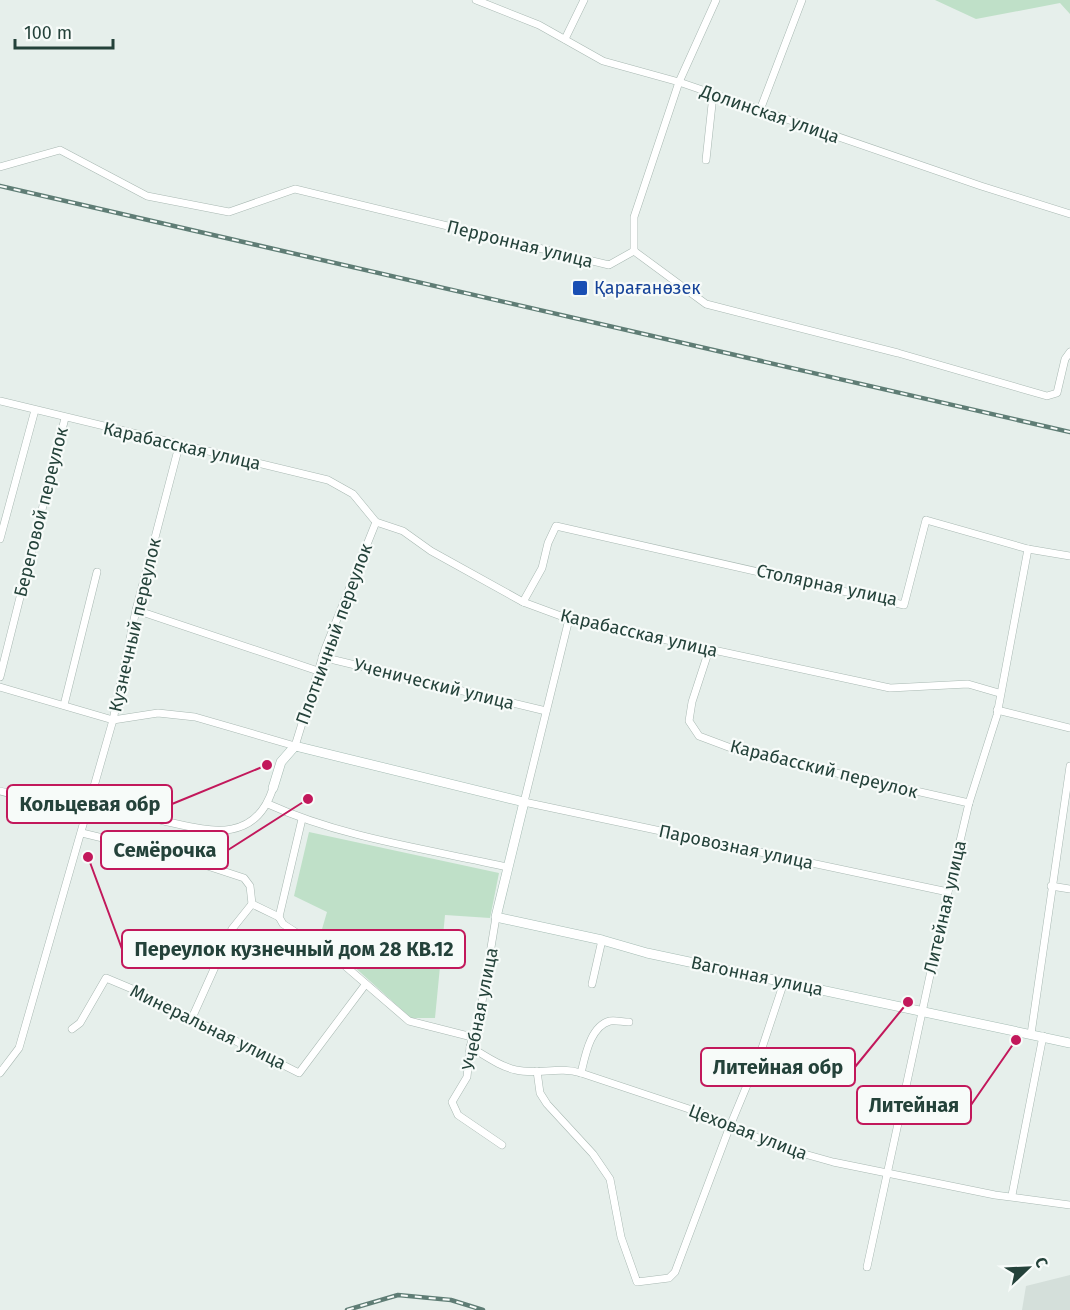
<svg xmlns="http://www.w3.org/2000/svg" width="1070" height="1310" viewBox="0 0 1070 1310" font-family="'Fira Sans',sans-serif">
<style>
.built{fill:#d4dfda}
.green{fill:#bfe0c8}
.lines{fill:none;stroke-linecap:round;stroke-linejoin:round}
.street-casing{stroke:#a8b8b2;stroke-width:8}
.secondary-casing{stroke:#a4bbb3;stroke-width:10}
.street{stroke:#fff;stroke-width:7}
.secondary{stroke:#fff;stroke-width:9}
.rail-casing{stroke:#5f7d75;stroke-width:4.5}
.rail{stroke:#f7fbf9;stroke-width:2;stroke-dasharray:7;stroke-linecap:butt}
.transit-dot{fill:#1a4fb4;stroke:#f7fbf9;stroke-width:2}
.labels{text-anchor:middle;stroke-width:4.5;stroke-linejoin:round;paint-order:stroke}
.street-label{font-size:18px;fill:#24423a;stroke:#f7fbf9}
.transit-label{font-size:18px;fill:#164399;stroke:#f7fbf9;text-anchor:start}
.leader{fill:none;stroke:#c2185b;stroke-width:2}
.callout-dot{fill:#c2185b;stroke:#f7fbf9;stroke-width:2}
.callout{fill:#f7fbf9;stroke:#c2185b;stroke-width:2}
.callout-label{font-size:20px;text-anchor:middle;font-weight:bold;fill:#24423a}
</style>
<rect width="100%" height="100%" fill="#e6efeb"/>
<polygon class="built" points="1070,1275 1070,1310 1022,1310 1026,1286"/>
<g class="green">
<polygon points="935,0 1070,0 1070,14 1060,3 976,19"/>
<polygon points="309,832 499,873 490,918 445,915 435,1018 411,1018 320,936 327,912 294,896"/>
</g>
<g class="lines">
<defs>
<g id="street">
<polyline points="476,0 539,25 603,61 679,82 981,186 1070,214"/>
<polyline points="565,39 584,0"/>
<polyline points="760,110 802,0"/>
<polyline points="706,160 713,95"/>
<polyline points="0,167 60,150 147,196 229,212 295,189 609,265 634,251"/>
<polyline points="634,251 706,304 898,353 1047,396 1057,393 1065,359 1070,352"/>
<polyline points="634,251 634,217 679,82 716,0"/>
<polyline points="0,401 328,480 353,494 376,522 403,531 431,551 523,602 569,619 890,688 968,684 999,693"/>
<polyline points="0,539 35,410"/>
<polyline points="523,602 542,568 548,543 556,526 904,605 926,520 1028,549 1070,556"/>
<polyline points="136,610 318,671"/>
<polyline points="569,619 524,802 948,892"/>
<polyline points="709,650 692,702 689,721 699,736 739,751 969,803"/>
<polyline points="322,657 546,711"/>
<polyline points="0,677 65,418"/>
<polyline points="0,687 113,720 158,713 195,717 295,746 325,649 376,522"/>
<polyline points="64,705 97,572"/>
<polyline points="997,710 1070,728"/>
<polyline points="0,791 88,814"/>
<path d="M91,804C115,810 140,815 164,821C208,831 255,845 273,788"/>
<path d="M268,804C343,838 427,849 507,867"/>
<polyline points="82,833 177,856 244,878 250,886 252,904"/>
<polyline points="1051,886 1070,889"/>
<polyline points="279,917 302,819"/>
<polyline points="496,917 481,1008 470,1047 467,1077 452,1102 458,1115 502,1145"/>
<polyline points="592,984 602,940"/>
<polyline points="192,1018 232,929 252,904 279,917 283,924 337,959 409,1021 472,1037"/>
<polyline points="72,1029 80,1023 106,978 137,991 299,1073 365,985"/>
<polyline points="1031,1034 1070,766"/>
<path d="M470,1047C485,1055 498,1066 516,1070C538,1075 559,1066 581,1073L710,1116L776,1146L833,1162L995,1195L1070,1205"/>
<polyline points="537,1071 540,1093 547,1104 593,1154 610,1179 621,1237 637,1282 669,1278 675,1272 730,1126 760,1054 784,982"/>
<polyline points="0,1073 19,1048 113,720 136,610 179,446"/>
<path d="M581,1073C585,1057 590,1026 610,1021C615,1020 623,1022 629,1022"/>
<polyline points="1012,1195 1043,1036"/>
<polyline points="867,1267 948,892 969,803 997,715 1028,549"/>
</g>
<polyline id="secondary" points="273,788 281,762 295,746 524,802 496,917 602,940 647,953 1070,1043"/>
</defs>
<use href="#street" class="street-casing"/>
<use href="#secondary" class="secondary-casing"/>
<use href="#street" class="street"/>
<use href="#secondary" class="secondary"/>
<defs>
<g id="rail">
<polyline points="0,186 1070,432"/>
<polyline points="347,1310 398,1295 451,1300 483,1310"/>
</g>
</defs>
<use href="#rail" class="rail-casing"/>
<use href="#rail" class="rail"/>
</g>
<rect class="transit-dot" x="572" y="280" width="16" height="16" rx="3"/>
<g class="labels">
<g class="street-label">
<text transform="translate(770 114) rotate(19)" y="6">Долинская улица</text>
<text transform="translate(520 244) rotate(14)" y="6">Перронная улица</text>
<text transform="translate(182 446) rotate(13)" y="6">Карабасская улица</text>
<text transform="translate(41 512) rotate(-76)" y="6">Береговой переулок</text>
<text transform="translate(827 585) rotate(12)" y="6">Столярная улица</text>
<text transform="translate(135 625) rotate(-77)" y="6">Кузнечный переулок</text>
<text transform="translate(639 633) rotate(13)" y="6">Карабасская улица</text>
<text transform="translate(334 634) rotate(-70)" y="6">Плотничный переулок</text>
<text transform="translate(434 684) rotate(14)" y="6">Ученический улица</text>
<text transform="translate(824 769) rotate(14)" y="6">Карабасский переулок</text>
<text transform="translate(736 847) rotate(12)" y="6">Паровозная улица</text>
<text transform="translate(945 907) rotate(-77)" y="6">Литейная улица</text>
<text transform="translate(757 976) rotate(12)" y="6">Вагонная улица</text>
<text transform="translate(480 1009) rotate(-79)" y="6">Учебная улица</text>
<text transform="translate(208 1027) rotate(26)" y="6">Минеральная улица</text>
<text transform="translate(748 1132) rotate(21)" y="6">Цеховая улица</text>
</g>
<g class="transit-label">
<text x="594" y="294">Қарағанөзек</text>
</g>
</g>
<path class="leader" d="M267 765L172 804M308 799L228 850M88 857L122 949M908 1002L855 1067M1016 1040L971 1105"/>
<g class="callout-dot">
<circle cx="267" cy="765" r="6"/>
<circle cx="308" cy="799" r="6"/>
<circle cx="88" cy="857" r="6"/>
<circle cx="908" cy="1002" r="6"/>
<circle cx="1016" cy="1040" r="6"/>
</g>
<g class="callout">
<rect x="7" y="785" width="165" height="38" rx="6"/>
<rect x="101" y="831" width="127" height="38" rx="6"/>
<rect x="122" y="930" width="343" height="38" rx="6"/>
<rect x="701" y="1048" width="154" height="38" rx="6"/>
<rect x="857" y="1086" width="114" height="38" rx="6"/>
</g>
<g class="callout-label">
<text x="90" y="811">Кольцевая обр</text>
<text x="165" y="857">Семёрочка</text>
<text x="294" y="956">Переулок кузнечный дом 28 КВ.12</text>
<text x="778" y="1074">Литейная обр</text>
<text x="914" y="1112">Литейная</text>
</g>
<g transform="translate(1028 1268) rotate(67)" stroke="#f7fbf9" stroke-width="4.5" paint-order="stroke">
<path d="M0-4.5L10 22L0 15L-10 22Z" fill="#24423a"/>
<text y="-9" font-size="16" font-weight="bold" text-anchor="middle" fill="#24423a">С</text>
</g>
<path d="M15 39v9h98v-9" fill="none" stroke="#24423a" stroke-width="3"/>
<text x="24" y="39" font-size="18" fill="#24423a" stroke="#f7fbf9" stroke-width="4.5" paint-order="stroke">100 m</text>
</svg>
